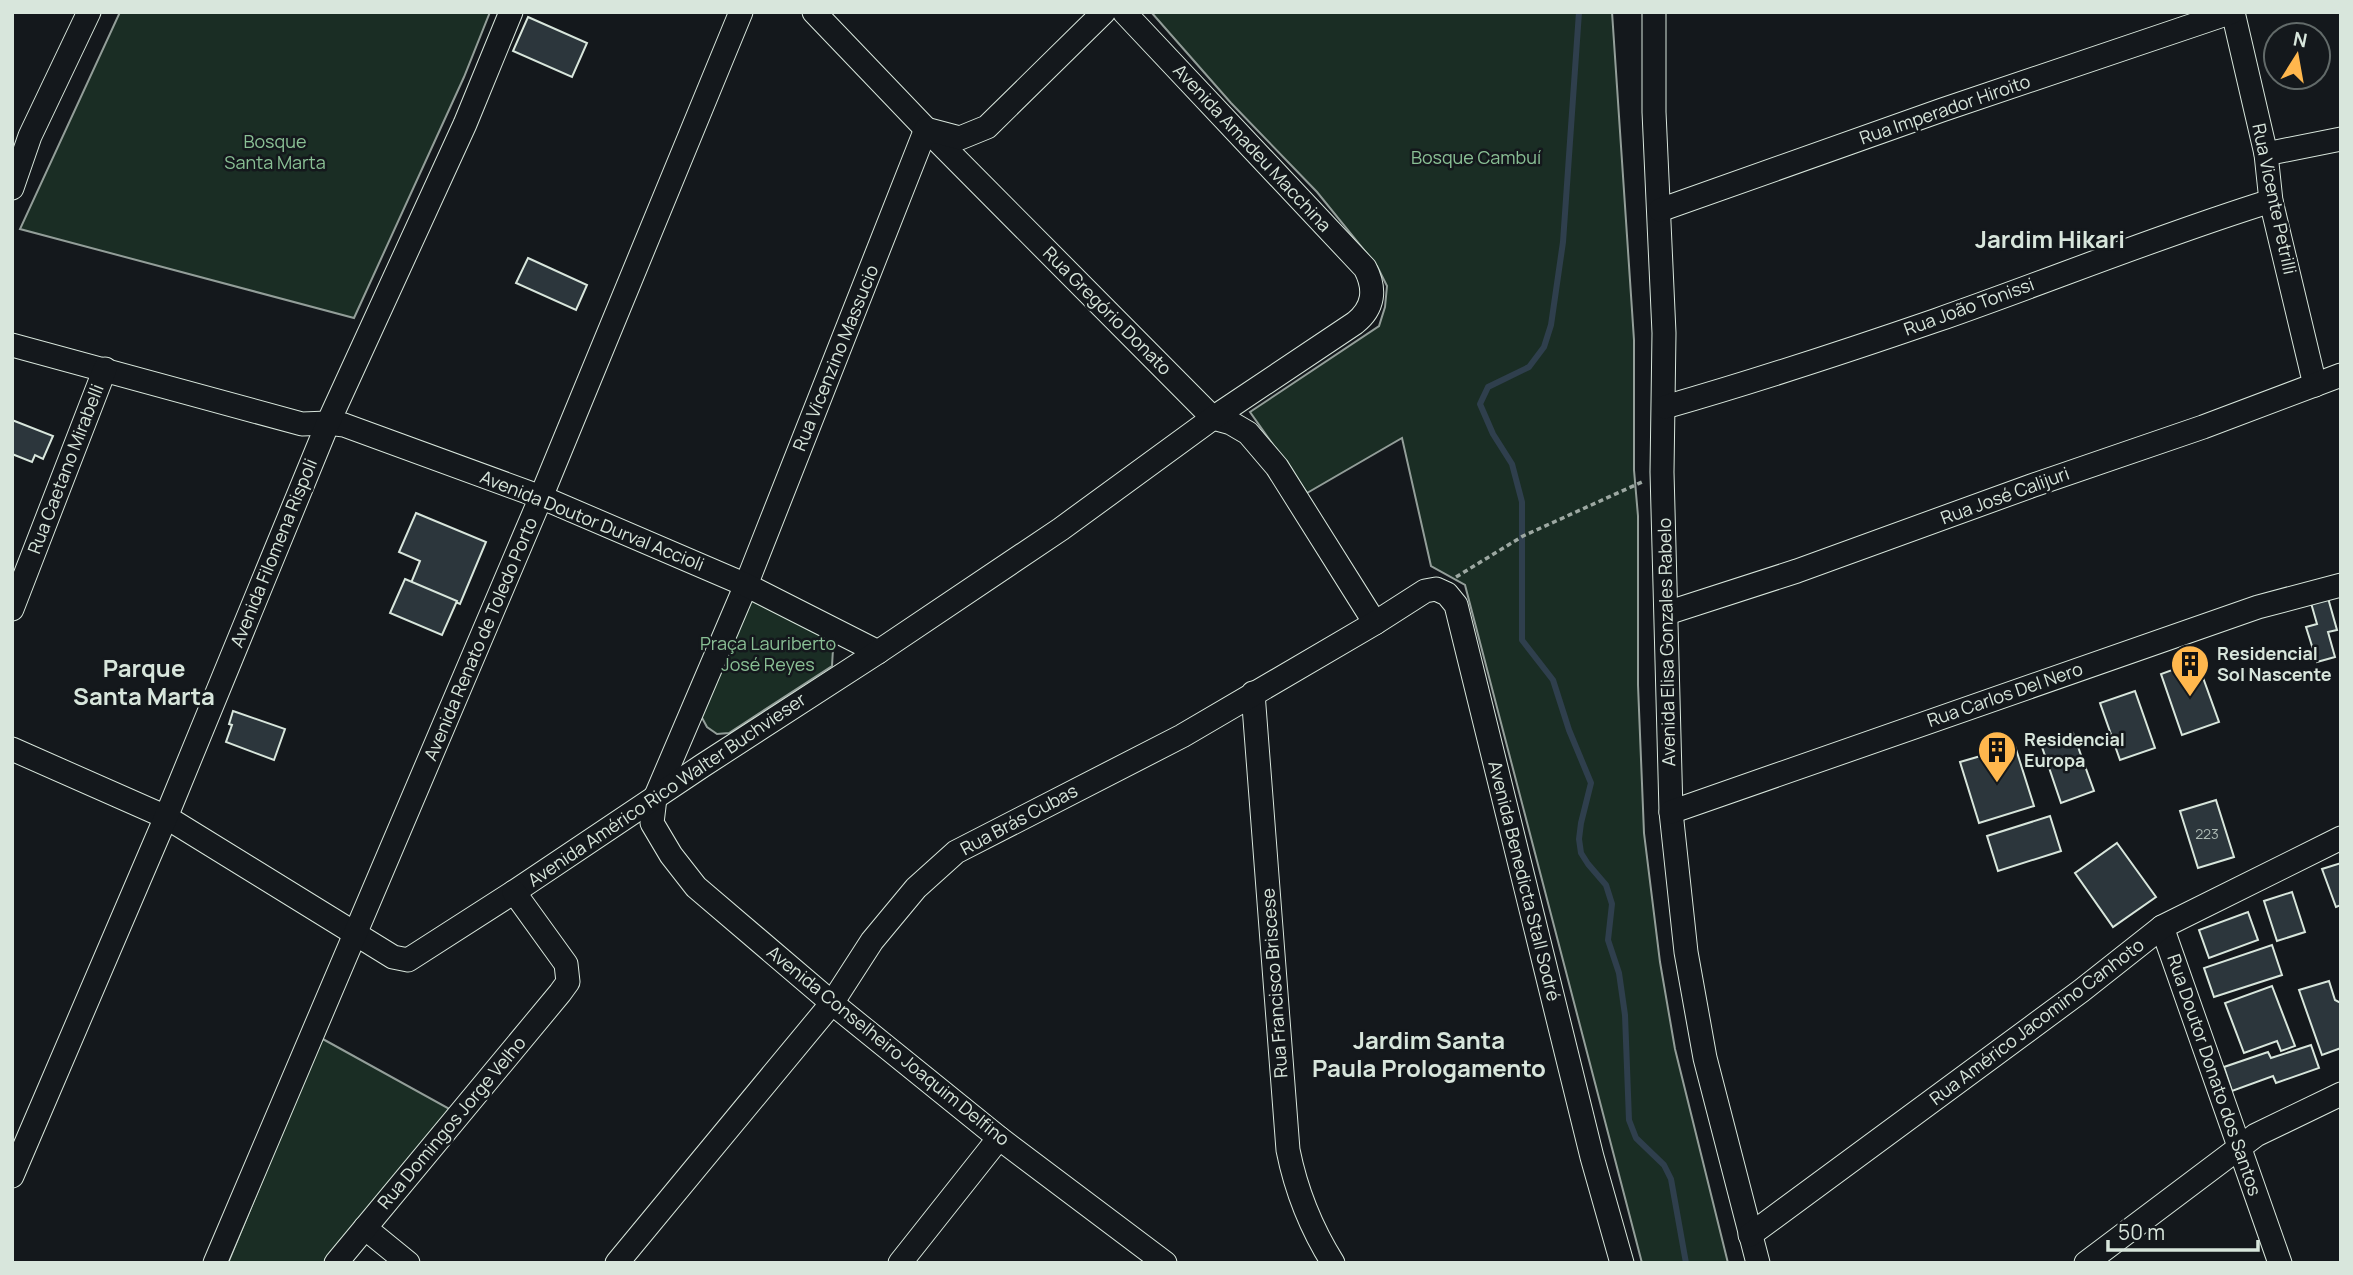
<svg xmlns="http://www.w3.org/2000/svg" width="2353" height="1275" viewBox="0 0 2353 1275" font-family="Manrope,sans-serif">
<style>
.green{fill:#1a2d24;stroke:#939e99;stroke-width:2}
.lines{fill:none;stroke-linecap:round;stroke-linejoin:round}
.stream{stroke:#2f3f4d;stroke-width:6}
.building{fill:#2c363c;stroke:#d8e6dc;stroke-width:2}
.minor-casing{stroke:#d8e6dc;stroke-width:25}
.path{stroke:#9da8a2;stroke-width:3.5;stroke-dasharray:5 3.5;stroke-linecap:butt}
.minor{stroke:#14181c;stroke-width:23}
.labels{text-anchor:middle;stroke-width:5;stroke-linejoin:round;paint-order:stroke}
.number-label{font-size:14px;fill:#adbab4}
.street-label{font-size:18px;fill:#d8e6dc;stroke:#14181c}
.park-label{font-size:18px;fill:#8ac095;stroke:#14181c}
.poi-label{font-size:18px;font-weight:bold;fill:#d8e6dc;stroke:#14181c;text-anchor:start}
.district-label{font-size:24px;font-weight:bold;fill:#d8e6dc;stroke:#14181c}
</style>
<rect width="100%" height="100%" fill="#14181c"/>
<g class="green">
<polygon points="120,12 490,12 464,77 354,318 20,229"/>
<polygon points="1151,12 1612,12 1634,340 1634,470 1638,516 1638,685 1644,833 1660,962 1675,1049 1728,1263 1642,1263 1465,585 1431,566 1402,438 1307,493 1250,412 1379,326 1385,307 1387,286 1377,266 1317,192 1231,103"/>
<polygon points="756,599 825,636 833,649 832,666 729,733 717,734 707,727 701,716 747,601"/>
<polygon points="321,1038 455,1112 324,1263 228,1263"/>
</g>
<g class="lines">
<polyline class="stream" points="1579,12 1563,242 1551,325 1544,347 1529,367 1488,387 1480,404 1493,434 1512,464 1522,502 1522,640 1553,680 1569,730 1591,783 1581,823 1579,839 1581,853 1588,864 1606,885 1612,904 1608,940 1619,973 1625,1015 1629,1120 1636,1138 1664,1165 1671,1179 1686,1263"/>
</g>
<g class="building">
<polygon points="528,17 587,43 572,77 513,51"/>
<polygon points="528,258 587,285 576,310 516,283"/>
<polygon points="12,420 53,436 43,459 35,455 32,462 12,454"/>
<polygon points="416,513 486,542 460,604 411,583 420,561 399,552"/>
<polygon points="405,579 457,601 442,635 390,613"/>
<polygon points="2328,598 2337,630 2328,632 2335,657 2317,662 2306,627 2317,624 2311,603"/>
<polygon points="2197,661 2219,722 2182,735 2161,674"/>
<polygon points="2135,691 2155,748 2120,760 2100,703"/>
<polygon points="233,711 285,729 274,760 226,742 232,725 229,724"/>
<polygon points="2073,733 2094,791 2061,803 2041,744"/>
<polygon points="2015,746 2034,806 1979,823 1960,762"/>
<polygon points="2216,800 2234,857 2198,868 2180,811"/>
<polygon points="2050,816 2061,851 1998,871 1987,836"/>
<polygon points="2117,843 2156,897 2113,927 2075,873"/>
<polygon points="2341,863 2341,905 2336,907 2322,869"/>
<polygon points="2292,892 2305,932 2277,941 2264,901"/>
<polygon points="2248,912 2258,940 2209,958 2199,930"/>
<polygon points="2272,945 2282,975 2214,997 2204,968"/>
<polygon points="2329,981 2335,1000 2341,1003 2341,1048 2322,1055 2299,990"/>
<polygon points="2272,986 2295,1046 2281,1051 2277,1041 2244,1053 2225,1003"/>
<polygon points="2311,1045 2319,1068 2276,1083 2273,1076 2232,1091 2224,1067 2268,1052 2271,1058"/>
</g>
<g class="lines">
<defs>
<g id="minor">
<polyline points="814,12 926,129 1213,418 1231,423 1248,433 1277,467 1375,623"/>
<polyline points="1104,12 987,127 960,138 926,129 746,585 655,798 652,823 671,855 696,887 832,1003 999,1138 1165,1263"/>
<polyline points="1654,12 1654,112 1664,333 1662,472 1671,812 1686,952 1705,1058 1758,1263"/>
<polyline points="2233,12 2266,154 2271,201 2315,385"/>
<polyline points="2266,154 2341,139"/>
<polyline points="12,188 30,136 89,12"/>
<polyline points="1660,210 1942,110 2232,12"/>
<polyline points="12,345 302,424 328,423 344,425 541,497 746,585 878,652"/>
<path d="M1665,407C1756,381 1847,351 1937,320C2049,281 2158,236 2271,201"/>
<polyline points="12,609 105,369"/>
<polyline points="1667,613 1797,571 2031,486 2203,427 2341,375"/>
<path d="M1253,693L1288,1150C1296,1190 1311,1228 1333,1263"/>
<path d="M12,749L166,817L393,957L408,960L514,892L702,766L878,652L1061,529L1213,418L1355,323C1374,308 1376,289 1365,268L1124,12"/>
<polyline points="1671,812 2258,607 2341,585"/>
<polyline points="2162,927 2280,1263"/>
<polyline points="12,1176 166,817 328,423 465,124 511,12"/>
<polyline points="365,1228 408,1263"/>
<polyline points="1750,1235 2081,991 2162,927 2341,838"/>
<polyline points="215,1263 541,497 741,12"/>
<polyline points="336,1263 560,993 568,982 566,964 514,892"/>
<polyline points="617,1263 832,1003 872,941 916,888 956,852 1182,736 1375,623 1425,591 1436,589 1447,594 1456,605 1592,1157 1622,1263"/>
<polyline points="900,1263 999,1138"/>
<polyline points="2086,1263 2256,1135 2341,1094"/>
</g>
</defs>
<use href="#minor" class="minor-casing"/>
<polyline class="path" points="1456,577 1523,536 1642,482"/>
<use href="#minor" class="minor"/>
</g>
<defs>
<symbol id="building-pin" viewBox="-11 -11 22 30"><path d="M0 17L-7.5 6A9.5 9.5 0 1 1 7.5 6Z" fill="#ffb74d" stroke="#14181c"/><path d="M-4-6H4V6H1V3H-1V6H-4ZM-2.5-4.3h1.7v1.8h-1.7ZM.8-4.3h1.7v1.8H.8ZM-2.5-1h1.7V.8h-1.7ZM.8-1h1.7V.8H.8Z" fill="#111"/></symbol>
</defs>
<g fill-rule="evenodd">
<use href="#building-pin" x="2168" y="642" width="44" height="60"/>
<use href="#building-pin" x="1975" y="728" width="44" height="60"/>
</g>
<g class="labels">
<g class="number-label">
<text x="2207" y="839">223</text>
</g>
<g class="street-label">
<text transform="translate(1945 110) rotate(-19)" y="6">Rua Imperador Hiroito</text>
<text transform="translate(1252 148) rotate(47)" y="6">Avenida Amadeu Macchina</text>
<text transform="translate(2274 199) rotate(78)" y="6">Rua Vicente Petrilli</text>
<text transform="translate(1969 307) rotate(-20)" y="6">Rua João Tonissi</text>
<text transform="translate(1107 311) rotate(45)" y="6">Rua Gregório Donato</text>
<text transform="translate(836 358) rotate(-68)" y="6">Rua Vicenzino Massucio</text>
<text transform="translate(66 469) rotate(-69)" y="6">Rua Caetano Mirabelli</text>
<text transform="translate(2005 496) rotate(-20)" y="6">Rua José Calijuri</text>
<text transform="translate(592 521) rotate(22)" y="6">Avenida Doutor Durval Accioli</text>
<text transform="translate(274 553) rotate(-68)" y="6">Avenida Filomena Rispoli</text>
<text transform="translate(481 639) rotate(-67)" y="6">Avenida Renato de Toledo Porto</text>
<text transform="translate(1667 642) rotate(-91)" y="6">Avenida Elisa Gonzales Rabelo</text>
<text transform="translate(2005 695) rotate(-19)" y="6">Rua Carlos Del Nero</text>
<text transform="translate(667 790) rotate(-34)" y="6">Avenida Américo Rico Walter Buchvieser</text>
<text transform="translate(1019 820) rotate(-28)" y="6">Rua Brás Cubas</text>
<text transform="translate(1524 881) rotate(76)" y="6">Avenida Benedicta Stall Sodré</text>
<text transform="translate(1275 983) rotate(-94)" y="6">Rua Francisco Briscese</text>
<text transform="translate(2037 1022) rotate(-37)" y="6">Rua Américo Jacomino Canhoto</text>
<text transform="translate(888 1046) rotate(39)" y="6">Avenida Conselheiro Joaquim Delfino</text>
<text transform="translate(2214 1075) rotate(71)" y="6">Rua Doutor Donato dos Santos</text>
<text transform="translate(452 1123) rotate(-50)" y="6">Rua Domingos Jorge Velho</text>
</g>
<g class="park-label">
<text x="275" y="148">Bosque<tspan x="275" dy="21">Santa Marta</tspan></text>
<text x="1476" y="164">Bosque Cambuí</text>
<text x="768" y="650">Praça Lauriberto<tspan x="768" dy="21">José Reyes</tspan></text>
</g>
<g class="poi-label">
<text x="2217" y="660">Residencial<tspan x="2217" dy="21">Sol Nascente</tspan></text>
<text x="2024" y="746">Residencial<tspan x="2024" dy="21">Europa</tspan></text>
</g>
<g class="district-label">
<text x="2050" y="248">Jardim Hikari</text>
<text x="144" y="677">Parque<tspan x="144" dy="28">Santa Marta</tspan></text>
<text x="1429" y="1049">Jardim Santa<tspan x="1429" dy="28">Paula Prologamento</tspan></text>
</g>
</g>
<rect width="2353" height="1275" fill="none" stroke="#d8e6dc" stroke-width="28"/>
<g transform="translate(2297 56) rotate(11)"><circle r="33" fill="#14181c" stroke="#626a69" stroke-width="2"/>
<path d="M0-5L12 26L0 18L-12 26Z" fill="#ffb74d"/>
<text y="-10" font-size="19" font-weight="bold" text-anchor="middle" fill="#d8e6dc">N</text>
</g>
<path d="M2108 1240v10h150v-10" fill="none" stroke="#d8e6dc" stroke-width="3.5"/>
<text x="2118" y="1240" font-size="21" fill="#d8e6dc" stroke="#14181c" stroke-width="5" paint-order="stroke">50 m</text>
</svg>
